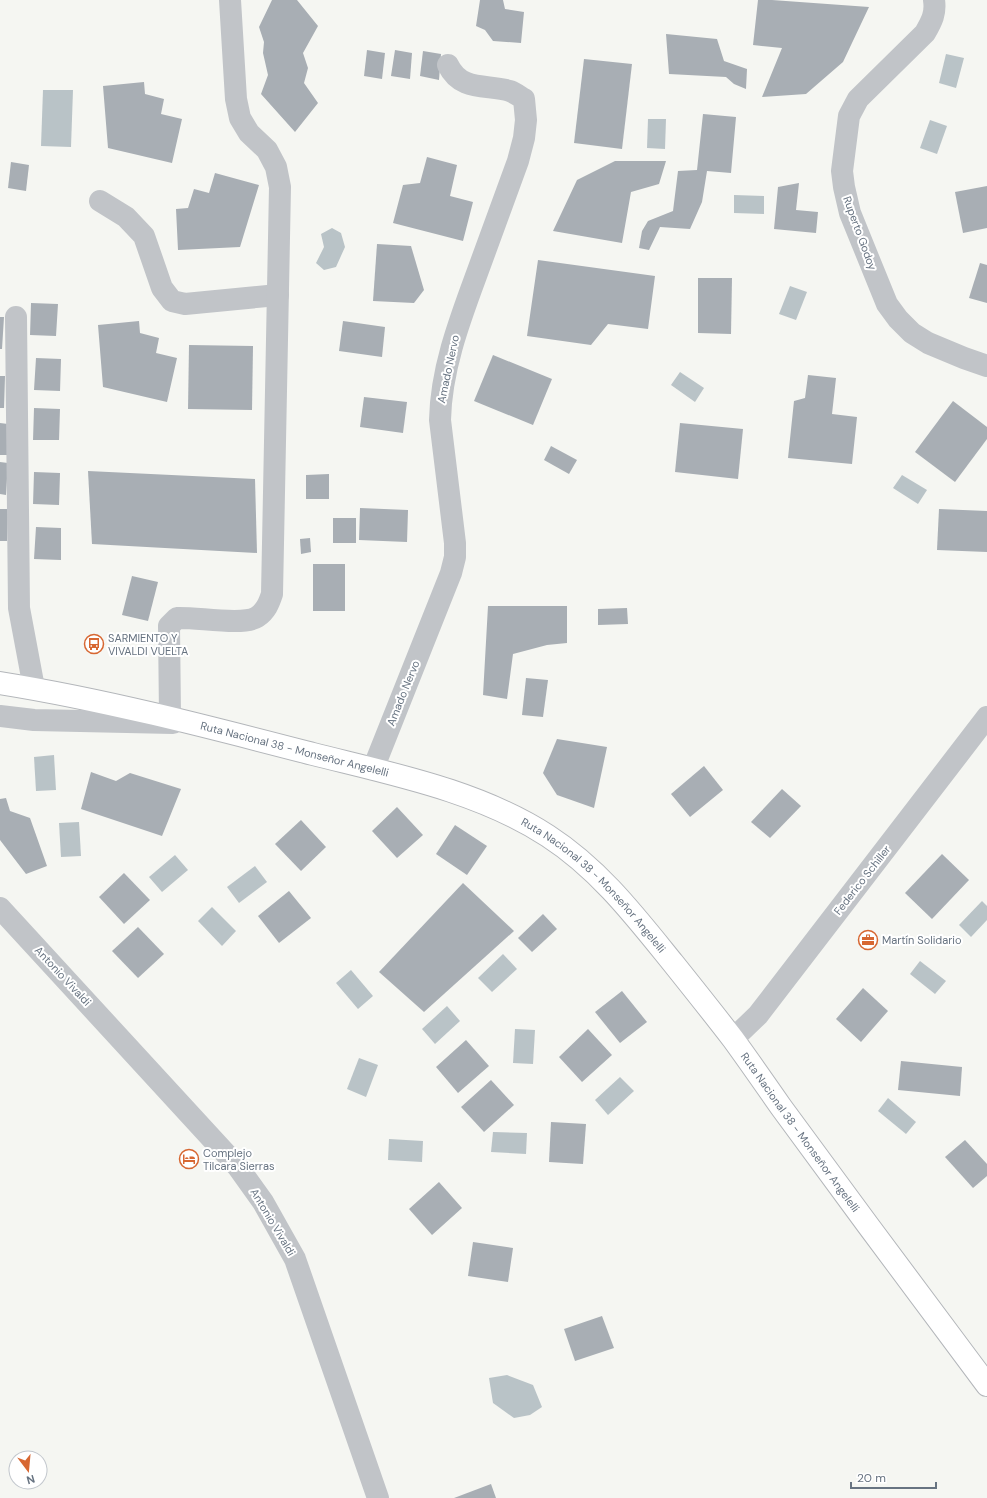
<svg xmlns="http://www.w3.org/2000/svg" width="987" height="1498" viewBox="0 0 987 1498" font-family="'DM Sans',sans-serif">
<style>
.water{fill:#b9c3c7}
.building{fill:#a8aeb4}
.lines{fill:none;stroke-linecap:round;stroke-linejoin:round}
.primary-casing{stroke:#b3b6ba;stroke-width:24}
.minor{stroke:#c1c4c8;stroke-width:22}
.primary{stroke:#fff;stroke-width:22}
.labels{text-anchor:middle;stroke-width:4;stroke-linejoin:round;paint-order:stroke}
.street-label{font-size:11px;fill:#677381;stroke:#fff}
.poi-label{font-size:11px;fill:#677381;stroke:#fff;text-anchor:start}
</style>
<rect width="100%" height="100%" fill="#f5f6f2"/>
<g class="water">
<polygon points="946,54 964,58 956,88 939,83"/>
<polygon points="43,90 73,90 71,147 41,146"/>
<polygon points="648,119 666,119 665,149 647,148"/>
<polygon points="930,120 947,126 937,154 920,148"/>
<polygon points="734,195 764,196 764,214 734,213"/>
<polygon points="332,228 341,233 345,247 336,267 324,270 316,263 324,247 321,234"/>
<polygon points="790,286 807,292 796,320 779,314"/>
<polygon points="680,372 704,388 695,402 671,385"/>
<polygon points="902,475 927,490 918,504 893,488"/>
<polygon points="54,755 56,790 36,791 34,757"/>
<polygon points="79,822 81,856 61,857 59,823"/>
<polygon points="175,855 188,870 162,892 149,877"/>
<polygon points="255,866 267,882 239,903 227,887"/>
<polygon points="982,901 987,906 987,920 971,937 959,925"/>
<polygon points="212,907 236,931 222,946 198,921"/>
<polygon points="503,954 517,969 492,992 478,978"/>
<polygon points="920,961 946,981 935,994 910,974"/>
<polygon points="351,970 373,996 358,1009 336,983"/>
<polygon points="447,1006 460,1021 435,1044 422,1029"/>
<polygon points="515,1029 535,1030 533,1064 513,1063"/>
<polygon points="359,1058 378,1065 366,1097 347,1089"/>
<polygon points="620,1077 634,1091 608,1115 595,1100"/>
<polygon points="888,1098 916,1122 906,1134 878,1111"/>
<polygon points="493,1132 527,1133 526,1154 491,1152"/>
<polygon points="389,1139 423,1141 422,1162 388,1160"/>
<polygon points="507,1375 533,1385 542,1407 530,1415 514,1418 493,1403 489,1378"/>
</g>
<g class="building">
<polygon points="272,0 297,0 318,26 303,53 308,68 304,83 318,103 295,132 261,94 268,75 263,53 264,42 259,27"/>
<polygon points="480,0 503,0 505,9 524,12 521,43 493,41 485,30 476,26"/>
<polygon points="758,0 772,0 869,7 843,62 806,94 762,97 782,48 753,45"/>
<polygon points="666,34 717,39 724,61 747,69 746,89 734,84 726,77 669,74"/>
<polygon points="367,50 385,53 382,79 364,76"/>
<polygon points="395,50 412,53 410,79 391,76"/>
<polygon points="423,51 441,54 439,80 420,76"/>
<polygon points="584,59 632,64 622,149 574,143"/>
<polygon points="144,82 145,94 164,99 161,114 182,119 172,163 108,148 103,86"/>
<polygon points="703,114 736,117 731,173 707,171 702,202 690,229 660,227 649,250 639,248 642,231 648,221 673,211 678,171 697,170"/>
<polygon points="427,157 457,165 450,196 473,202 463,241 393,223 403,185 420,183"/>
<polygon points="615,161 666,161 659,184 631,192 622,243 553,231 577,180"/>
<polygon points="11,162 29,165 26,191 8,188"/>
<polygon points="215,173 259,185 240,247 178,250 176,209 188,208 194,189 209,193"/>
<polygon points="799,183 796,210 818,212 816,233 774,229 778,187"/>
<polygon points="987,186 987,228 963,233 955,192"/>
<polygon points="377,244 411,246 424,290 414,303 373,301"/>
<polygon points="538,260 655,276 648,329 608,324 591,345 527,336"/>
<polygon points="980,263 987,265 987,303 969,298"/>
<polygon points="698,278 732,278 731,334 698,333"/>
<polygon points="31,303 58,304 56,336 30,335"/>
<polygon points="0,317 4,317 2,349 0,349"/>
<polygon points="139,321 140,333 159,338 156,353 177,358 167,402 103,387 98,325"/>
<polygon points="343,321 385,327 382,357 339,351"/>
<polygon points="189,345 253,346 252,410 188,409"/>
<polygon points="493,355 552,379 533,425 474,401"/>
<polygon points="36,358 61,359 60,391 34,390"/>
<polygon points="808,375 836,378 832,414 857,417 852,464 788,458 794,401 805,398"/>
<polygon points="0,376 5,376 4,408 0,408"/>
<polygon points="364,397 407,402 403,433 360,427"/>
<polygon points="953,401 987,427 987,439 955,482 915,452"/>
<polygon points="34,408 60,409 59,440 33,440"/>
<polygon points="0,423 8,424 7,455 0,455"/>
<polygon points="680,423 743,429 738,479 675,472"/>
<polygon points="551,446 577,460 569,474 544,460"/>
<polygon points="0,462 8,463 6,495 0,494"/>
<polygon points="88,471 255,479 257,553 92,544"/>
<polygon points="34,472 60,473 59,505 33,504"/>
<polygon points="329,474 329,499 306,499 306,475"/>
<polygon points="360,508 408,510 407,542 359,540"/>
<polygon points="0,509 8,509 7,541 0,541"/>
<polygon points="939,509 987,511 987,552 937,550"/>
<rect x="333" y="518" width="23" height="25"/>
<polygon points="36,527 61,528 61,560 34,559"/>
<polygon points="310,538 311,552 301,554 300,539"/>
<rect x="313" y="564" width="32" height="47"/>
<polygon points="132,576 158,582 148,621 122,615"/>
<polygon points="488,606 567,606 567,643 547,645 513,654 507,699 483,695"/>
<polygon points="627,608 628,624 598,625 598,609"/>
<polygon points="526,678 548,680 543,717 522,715"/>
<polygon points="557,739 607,747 594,808 557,795 543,773"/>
<polygon points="704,766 723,790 690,817 671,794"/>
<polygon points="91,772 116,781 130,773 181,789 162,836 81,809"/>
<polygon points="782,789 801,806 770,838 751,822"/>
<polygon points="6,798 10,811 30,818 47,866 26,874 0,840 0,799"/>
<polygon points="397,807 423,835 397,858 372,831"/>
<polygon points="301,820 326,847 301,871 275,844"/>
<polygon points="455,825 487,846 467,875 436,854"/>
<polygon points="942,854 969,880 932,919 905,893"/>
<polygon points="124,873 150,900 124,924 99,897"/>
<polygon points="463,883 514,931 424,1012 379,972"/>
<polygon points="289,891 311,918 279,943 258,916"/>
<polygon points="543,914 557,929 532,952 518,938"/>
<polygon points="138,927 164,954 138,978 112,951"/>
<polygon points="863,988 888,1011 861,1042 836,1019"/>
<polygon points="622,991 647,1022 620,1043 595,1012"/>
<polygon points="588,1029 612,1055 582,1082 559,1057"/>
<polygon points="466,1040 489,1066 458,1093 436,1067"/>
<polygon points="901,1061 962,1067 960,1096 898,1090"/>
<polygon points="491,1080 514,1105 484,1132 461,1107"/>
<polygon points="551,1122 586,1124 583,1164 549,1162"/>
<polygon points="965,1140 987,1164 987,1176 973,1188 945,1157"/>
<polygon points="439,1182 462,1208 432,1235 409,1209"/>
<polygon points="473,1242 513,1248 508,1282 468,1276"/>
<polygon points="602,1316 614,1348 575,1361 564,1329"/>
<polygon points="491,1484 496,1498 454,1498"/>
</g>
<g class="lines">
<defs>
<g id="primary">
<path id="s1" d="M0,683C106,700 209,727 313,754C392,774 479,791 548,836C599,869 635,916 673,963C693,988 713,1013 733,1039C749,1061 765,1084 781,1107C849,1200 918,1293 987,1385"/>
</g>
</defs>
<use href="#primary" class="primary-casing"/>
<g class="minor">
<path d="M934,0C936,13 932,21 925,33L858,99L849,116L842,171L844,187L850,213L887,304L898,319L912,333L928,343L964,358L987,366"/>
<polyline points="100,201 126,217 144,236 162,288 172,301 185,304 278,295"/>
<polyline points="16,317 19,608 34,688"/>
<polyline points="0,716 34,720 173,723"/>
<path d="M170,717L169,626L177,618C197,617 243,626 257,617C266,611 269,603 272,594L280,187L276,167L267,150L249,133L240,118L236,99L230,0"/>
<path d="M373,769L451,573L455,557V543L440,420C441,370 459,322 476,276C490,238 504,199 518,161L524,138L526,120L524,99C519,96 515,93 510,91C487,84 461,92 448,65"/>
<polyline points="0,908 238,1167 263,1202 295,1259 378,1498"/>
<polyline points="733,1039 758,1015 987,717"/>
</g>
<use href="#primary" class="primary"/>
</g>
<defs>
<symbol id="bus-ring" viewBox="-11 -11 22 22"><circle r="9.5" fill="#fff" stroke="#d76732" stroke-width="1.5"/><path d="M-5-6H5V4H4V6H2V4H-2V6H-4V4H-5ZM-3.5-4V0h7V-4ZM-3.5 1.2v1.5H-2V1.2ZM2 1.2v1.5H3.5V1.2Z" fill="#d76732"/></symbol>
<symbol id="office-ring" viewBox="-11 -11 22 22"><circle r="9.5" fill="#fff" stroke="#d76732" stroke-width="1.5"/><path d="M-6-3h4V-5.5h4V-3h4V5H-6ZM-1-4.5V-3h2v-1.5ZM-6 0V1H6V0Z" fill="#d76732"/></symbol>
<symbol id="hotel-ring" viewBox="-11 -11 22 22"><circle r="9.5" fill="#fff" stroke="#d76732" stroke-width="1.5"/><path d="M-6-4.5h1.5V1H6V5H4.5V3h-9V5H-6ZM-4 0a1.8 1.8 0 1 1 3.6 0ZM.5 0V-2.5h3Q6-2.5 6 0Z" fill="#d76732"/></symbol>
</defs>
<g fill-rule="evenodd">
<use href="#bus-ring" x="83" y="633" width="22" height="22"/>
<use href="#office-ring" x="857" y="929" width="22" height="22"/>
<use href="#hotel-ring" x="178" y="1148" width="22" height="22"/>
</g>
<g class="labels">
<g class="street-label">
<text transform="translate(860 233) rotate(70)" y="4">Ruperto Godoy</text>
<text transform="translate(448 369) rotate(-78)" y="4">Amado Nervo</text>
<text transform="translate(403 693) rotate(-68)" y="4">Amado Nervo</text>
<text dy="4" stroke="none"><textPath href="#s1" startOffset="302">Ruta Nacional 38 - Monseñor Angelelli</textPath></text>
<text transform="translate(862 880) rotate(-52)" y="4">Federico Schiller</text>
<text dy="4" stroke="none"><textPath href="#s1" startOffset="638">Ruta Nacional 38 - Monseñor Angelelli</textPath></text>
<text transform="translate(63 976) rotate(47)" y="4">Antonio Vivaldi</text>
<text dy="4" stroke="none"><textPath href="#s1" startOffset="962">Ruta Nacional 38 - Monseñor Angelelli</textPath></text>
<text transform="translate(273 1222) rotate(59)" y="4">Antonio Vivaldi</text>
</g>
<g class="poi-label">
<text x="108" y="642">SARMIENTO Y<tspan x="108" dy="13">VIVALDI VUELTA</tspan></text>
<text x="882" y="944">Martín Solidario</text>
<text x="203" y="1157">Complejo<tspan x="203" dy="13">Tilcara Sierras</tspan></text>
</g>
</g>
<g transform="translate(28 1470) rotate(164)"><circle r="19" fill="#ffffff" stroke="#c2c7cd"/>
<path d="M0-3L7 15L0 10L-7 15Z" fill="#d76732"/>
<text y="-6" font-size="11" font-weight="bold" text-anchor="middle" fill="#677381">N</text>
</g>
<path d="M851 1482v6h85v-6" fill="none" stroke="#677381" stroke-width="2"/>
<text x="857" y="1482" font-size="12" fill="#677381" stroke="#ffffff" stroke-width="3" paint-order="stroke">20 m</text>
</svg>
